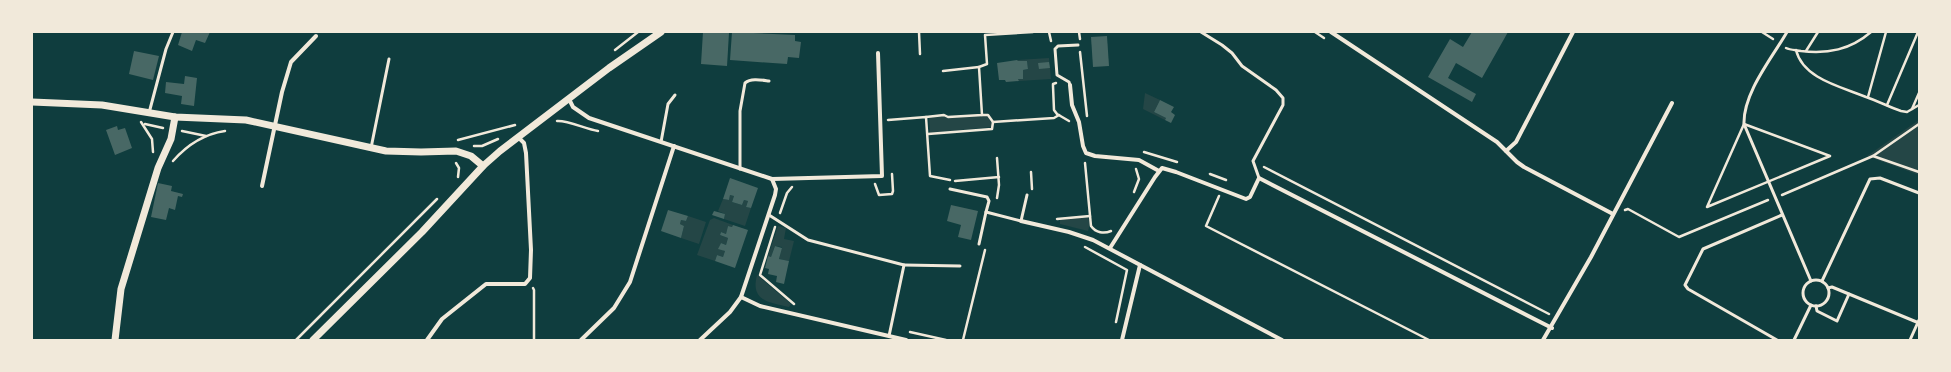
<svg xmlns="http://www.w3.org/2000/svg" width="1951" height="372" viewBox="0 0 1951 372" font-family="'Asap Condensed',sans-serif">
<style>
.green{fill:#244646}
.building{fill:#486865}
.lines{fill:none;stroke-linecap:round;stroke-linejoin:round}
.path{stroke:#f1e9da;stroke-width:2.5}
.service{stroke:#f1e9da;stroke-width:3}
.minor{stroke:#f1e9da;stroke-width:4}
.tertiary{stroke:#f1e9da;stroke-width:7}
</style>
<rect width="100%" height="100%" fill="#0f3d3e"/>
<g class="green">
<polygon points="1049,58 1051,79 1019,81 1018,79 1023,78 1023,70 1028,69 1027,61 1018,61 1017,60"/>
<polygon points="1145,93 1160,100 1154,112 1166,118 1165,120 1143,109"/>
<polygon points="945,115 946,118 987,115 991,122 992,127 930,133 929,116"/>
<polygon points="1919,120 1919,175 1867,156"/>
<polygon points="730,195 734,196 732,202 742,205 744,200 748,201 746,207 751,208 745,226 724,219 725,214 718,211 723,199 729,200"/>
<polygon points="688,216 706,222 699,244 681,238 684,226 680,224 681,220 686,221"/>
<polygon points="1088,217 1090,224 1088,231 1060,224 1060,220"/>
<polygon points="714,218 733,225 732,227 728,226 726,234 721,232 720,235 728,238 726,245 721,243 719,248 725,251 723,257 717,255 715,261 697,255 710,220"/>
<polygon points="778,226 786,228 784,239 794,241 789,261 779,259 782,247 775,246 771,257 768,256"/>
<path d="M757,275L791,304L789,307C770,302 750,302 757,275Z"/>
</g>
<g class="building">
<polygon points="182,32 210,32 205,43 196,40 192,51 178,45"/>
<polygon points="703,32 729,33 727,66 701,64"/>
<polygon points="732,32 795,35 795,41 801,42 799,58 788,57 787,64 730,60"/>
<polygon points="1472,32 1508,32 1482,78 1456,63 1448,78 1476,94 1472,102 1428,77 1450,39 1463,47"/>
<polygon points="1107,36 1109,66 1093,67 1091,37"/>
<polygon points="134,51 159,56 153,80 129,74"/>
<polygon points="1017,60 1018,61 1027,61 1028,69 1023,70 1023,79 1018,79 1019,81 1006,82 1005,80 999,80 997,63"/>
<polygon points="1049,62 1050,68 1039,69 1038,63"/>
<polygon points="185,76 197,78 194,106 181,104 182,96 165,93 166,82 184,84"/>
<polygon points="1160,100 1174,107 1171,112 1175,115 1171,123 1165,120 1166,118 1154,112"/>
<polygon points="117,126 118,130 125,128 132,148 115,155 106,130"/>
<polygon points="730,178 758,188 751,208 746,207 748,201 744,200 742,205 732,202 734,196 730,195 729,200 723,199"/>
<polygon points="158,183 172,186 171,191 183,194 182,197 178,196 175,210 169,208 166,220 151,217"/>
<polygon points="951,205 978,211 971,240 958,237 961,225 947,221"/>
<polygon points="668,210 688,216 686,221 681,220 680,224 684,226 681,238 661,231"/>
<polygon points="714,211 725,214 724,219 712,215"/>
<polygon points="733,225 748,230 735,268 715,261 717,255 723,257 725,251 718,249 721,243 726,245 728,238 720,235 721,232 726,234 728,226 732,227"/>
<polygon points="775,246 782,248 779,259 789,261 784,284 776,282 777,276 768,274 769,269 765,268 768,256 771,257"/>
</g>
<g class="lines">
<g class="path">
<polyline points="919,32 920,54"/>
<polyline points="1049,32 1051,41"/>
<polyline points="1079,32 1080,39"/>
<polyline points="1315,32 1324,38"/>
<polyline points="1762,32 1773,39"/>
<path d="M1786,48C1790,50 1796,50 1801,51C1828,54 1850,50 1871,32"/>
<polyline points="615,50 638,32"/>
<path d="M1796,50C1803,79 1842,87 1866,97C1878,101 1889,107 1901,111L1907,112L1919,105"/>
<polyline points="1806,51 1818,32"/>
<polyline points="1080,52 1087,116"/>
<polyline points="943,71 979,67"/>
<polyline points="1056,83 1053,84 1053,86 1054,110 1057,114 1069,121"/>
<polyline points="1868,97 1886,32"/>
<polyline points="1887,105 1918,32"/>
<polyline points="1912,109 1919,93"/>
<polyline points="982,115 988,115 993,122 1054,118 1059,115"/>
<polyline points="926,117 944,115 948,117 982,115 979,67 987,64 985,35 1033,32"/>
<polyline points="888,120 926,117 930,176 950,180"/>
<path d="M557,121C567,120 586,129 598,131"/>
<polyline points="141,122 152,139 153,152"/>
<polyline points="145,124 163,128"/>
<polygon points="1744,124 1830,156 1707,207"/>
<polyline points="182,131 206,136"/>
<polyline points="928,134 992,129 993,122"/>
<polyline points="458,140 515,125"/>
<polyline points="474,146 482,146 498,139"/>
<polyline points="1144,152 1177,162"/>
<polyline points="1873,156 1919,172"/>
<path d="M173,161C187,145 204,134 225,131"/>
<polyline points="456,163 459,168 458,177"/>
<path d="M1085,163L1091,226C1096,233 1104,234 1111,231"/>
<polyline points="1264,167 1549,314"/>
<polyline points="1031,172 1032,189"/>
<polyline points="1210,174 1226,180"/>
<polyline points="955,181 999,177"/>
<polyline points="875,184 879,195 892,194 893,191 892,174"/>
<polyline points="1134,192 1139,179 1136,169"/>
<polyline points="1782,195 1873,156 1919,124"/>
<polyline points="1219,196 1206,226 1429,340"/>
<polyline points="997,198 999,185 997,158"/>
<polyline points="1625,210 1628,209 1679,237 1768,200"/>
<polyline points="780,213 787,193 792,187"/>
<polyline points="1057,219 1090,216"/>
<polyline points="775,227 760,275 794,304"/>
<polyline points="1085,247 1127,270 1116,322"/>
<polyline points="533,288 534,290 534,340"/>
<polyline points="910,332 946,340"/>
<polyline points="296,340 437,199"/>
<polyline points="963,340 985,250"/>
</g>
<g class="service">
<polyline points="1201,32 1222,45 1232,53 1242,66 1276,90 1283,98 1283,105 1253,161 1259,178"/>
<path d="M1787,32C1772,58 1743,93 1744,124L1811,281"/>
<polyline points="1070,85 1069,82 1057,75 1055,49 1058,46 1078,45"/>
<polyline points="149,113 166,49 173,32"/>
<polyline points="661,142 668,104 675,95"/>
<polyline points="371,148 389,59"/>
<path d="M740,169V111L745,83C751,78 761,80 769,81"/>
<polyline points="950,189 987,197 989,201 986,212 1021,221 1027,195"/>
<polyline points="769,215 808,240 904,265 889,336"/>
<polyline points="979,244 986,212"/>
<polyline points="904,265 960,266"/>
<circle cx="1816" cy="293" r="13"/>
<polyline points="1822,281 1870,179 1880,178 1919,193"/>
<polyline points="1828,288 1832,287 1919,323"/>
<polyline points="1816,306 1817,311 1837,321 1849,294"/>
<polyline points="1777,340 1688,289 1685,285 1703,249 1782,215"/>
<polyline points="1794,340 1811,305"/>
<polyline points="1910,340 1919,320"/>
</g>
<g class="minor">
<polyline points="1331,32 1497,142 1517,162 1524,167 1613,214"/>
<polyline points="1070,85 1072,105 1079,122 1083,146 1086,153 1095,156 1139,160 1159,171"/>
<polyline points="569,99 573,107 589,118 772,179 882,176 878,53"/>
<polyline points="1506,151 1516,142 1573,32"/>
<polyline points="262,186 282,92 291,62 316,36"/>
<polyline points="1021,221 1069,232 1093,240 1282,340"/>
<polyline points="1110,248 1155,177 1162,168 1176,172 1246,199 1250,197 1259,178 1552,328"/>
<polyline points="741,297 760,306 906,340"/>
<polyline points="427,340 442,319 486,284 525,284 530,278 531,250 526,153 524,143 518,137"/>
<polyline points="581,340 614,308 630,282 674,146"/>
<polyline points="700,340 730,312 741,297 775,195 776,189 772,179"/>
<polyline points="1122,340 1140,265"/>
<polyline points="1543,340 1591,257 1672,103"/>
</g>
<g class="tertiary">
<polyline points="32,102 102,105 175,117 246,120 386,151 421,152 456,151 471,156 483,166"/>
<polyline points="115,340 121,289 158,168 171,139 175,117"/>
<polyline points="313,340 422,232 483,166 500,151 609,68 661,32"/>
</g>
</g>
<rect width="1951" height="372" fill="none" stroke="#f1e9da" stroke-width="66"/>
</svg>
